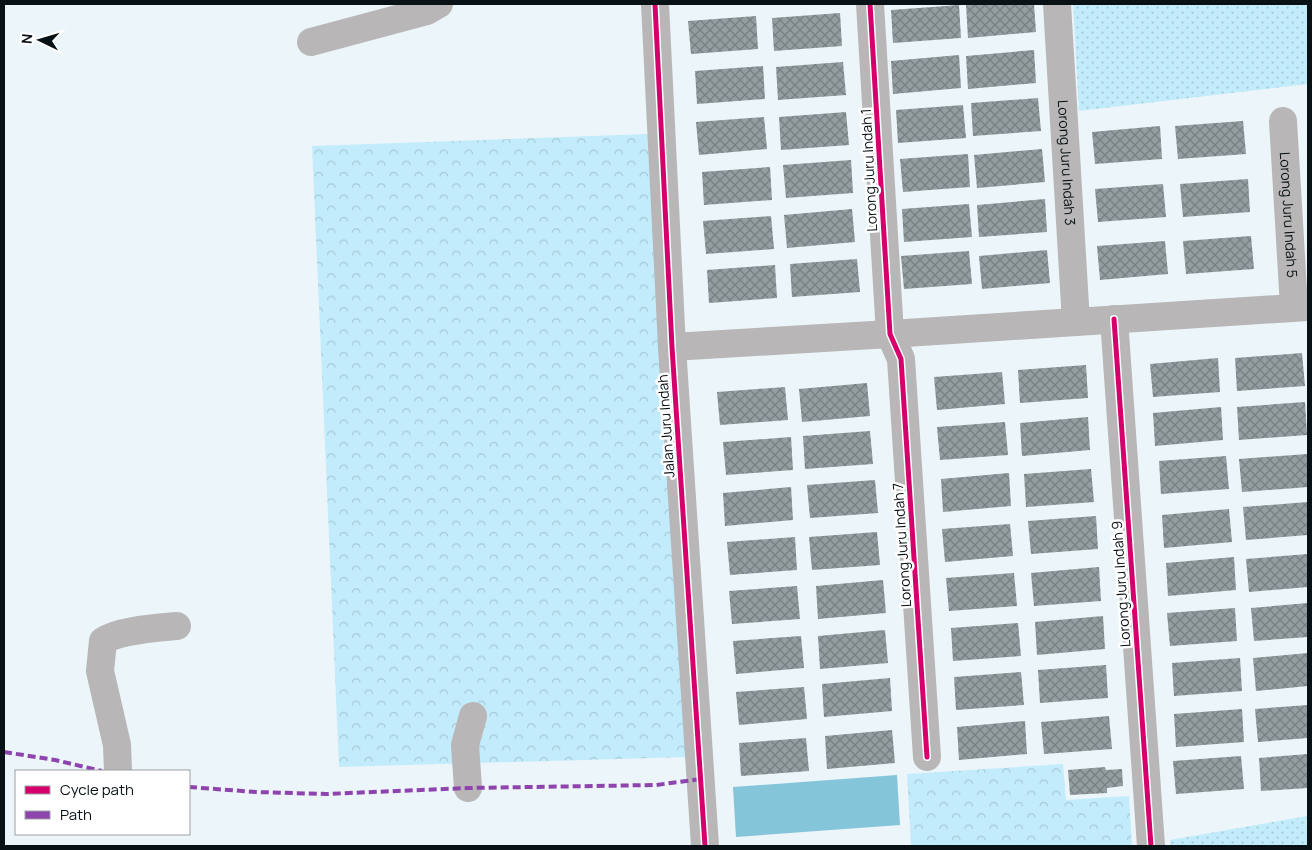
<svg xmlns="http://www.w3.org/2000/svg" width="1312" height="850" viewBox="0 0 1312 850" font-family="Manrope,sans-serif">
<style>
.grass{fill:url(#grass-dots)}
.forest{fill:url(#forest-crowns)}
.water{fill:#84c5da}
.building{fill:url(#building-cross-hatch)}
.lines{fill:none;stroke-linecap:round;stroke-linejoin:round}
.minor{stroke:#b8b6b7;stroke-width:28}
.quiet{stroke:#8e44ad;stroke-width:4;stroke-dasharray:8 4;stroke-linecap:butt}
.cycleway-casing{stroke:#fff;stroke-width:8}
.cycleway{stroke:#d6006c;stroke-width:5}
.labels{text-anchor:middle;stroke-width:5;stroke-linejoin:round;paint-order:stroke}
.street-label{font-size:14px;fill:#081115;stroke:#fff}
</style>
<defs>
<pattern id="grass-dots" width="8" height="8" patternUnits="userSpaceOnUse" patternTransform="scale(1.25)"><rect width="8" height="8" fill="#c2ecfb"/><path d="M2 2h.1M6 6h.1" fill="none" stroke="#a5c9d6" stroke-width="1.8" stroke-linecap="round"/></pattern>
<pattern id="forest-crowns" width="20" height="18" patternUnits="userSpaceOnUse" patternTransform="scale(1.25)"><rect width="20" height="18" fill="#c2ecfb"/><path d="M2 6a3 3 0 1 1 6 0M12 15a3 3 0 1 1 6 0" fill="none" stroke="#a5c9d6"/></pattern>
<pattern id="building-cross-hatch" width="8" height="8" patternUnits="userSpaceOnUse" patternTransform="scale(1.25)"><rect width="8" height="8" fill="#949da0"/><path d="M0 0l8 8M0 8l8-8" fill="none" stroke="#777f81"/></pattern>
</defs>
<rect width="100%" height="100%" fill="#ecf5f9"/>
<g class="grass">
<polygon points="1073,4 1308,4 1308,84 1079,111"/>
<polygon points="1308,816 1308,846 1170,846 1170,840"/>
</g>
<g class="forest">
<polygon points="648,134 686,757 339,767 312,146"/>
<polygon points="1063,764 1066,800 1129,796 1132,846 911,846 907,774"/>
</g>
<polygon class="water" points="897,775 900,825 736,837 733,787"/>
<g class="building">
<polygon points="976,4 1034,4 1036,32 968,38 966,5"/>
<polygon points="959,5 961,38 893,43 891,10"/>
<polygon points="840,13 842,46 774,51 772,18"/>
<polygon points="756,16 758,49 691,54 688,21"/>
<polygon points="1034,50 1036,83 968,89 966,56"/>
<polygon points="959,55 961,88 893,94 891,61"/>
<polygon points="843,62 846,95 778,100 776,67"/>
<polygon points="763,66 765,99 697,104 695,71"/>
<polygon points="1038,98 1041,131 973,136 971,103"/>
<polygon points="963,105 966,138 898,143 896,110"/>
<polygon points="846,112 849,145 781,150 779,117"/>
<polygon points="764,117 767,149 699,155 696,122"/>
<polygon points="1243,121 1246,154 1178,159 1175,126"/>
<polygon points="1160,126 1162,159 1095,164 1092,132"/>
<polygon points="1042,149 1045,182 977,188 974,155"/>
<polygon points="968,154 970,187 903,192 900,159"/>
<polygon points="851,160 853,193 786,198 783,165"/>
<polygon points="770,167 772,200 704,205 702,172"/>
<polygon points="1248,179 1250,212 1183,217 1180,184"/>
<polygon points="1163,184 1166,217 1098,222 1095,189"/>
<polygon points="1045,199 1047,232 979,237 977,205"/>
<polygon points="969,204 972,237 904,242 902,209"/>
<polygon points="852,209 855,242 787,248 784,215"/>
<polygon points="771,216 774,249 706,254 703,221"/>
<polygon points="1251,236 1254,269 1186,274 1183,241"/>
<polygon points="1165,241 1168,274 1100,280 1097,246"/>
<polygon points="1047,250 1050,283 982,289 979,256"/>
<polygon points="969,251 972,284 904,289 901,256"/>
<polygon points="857,259 860,292 792,297 790,264"/>
<polygon points="775,265 777,298 709,303 707,270"/>
<polygon points="1302,353 1305,386 1237,391 1235,358"/>
<polygon points="1218,358 1220,392 1153,397 1150,364"/>
<polygon points="1086,365 1088,398 1020,403 1018,370"/>
<polygon points="1002,372 1005,404 937,410 934,377"/>
<polygon points="867,383 870,416 802,422 799,389"/>
<polygon points="785,387 788,420 720,425 717,392"/>
<polygon points="1305,402 1307,435 1239,440 1237,407"/>
<polygon points="1221,407 1223,440 1155,446 1153,413"/>
<polygon points="1088,417 1090,450 1022,456 1020,423"/>
<polygon points="1005,422 1008,455 940,460 937,427"/>
<polygon points="870,431 873,464 805,469 803,436"/>
<polygon points="791,437 793,470 726,475 723,442"/>
<polygon points="1307,454 1308,487 1242,492 1239,459"/>
<polygon points="1226,456 1229,489 1161,494 1159,461"/>
<polygon points="1091,469 1094,502 1026,507 1024,474"/>
<polygon points="1009,473 1011,506 943,512 941,479"/>
<polygon points="875,480 878,513 810,518 807,485"/>
<polygon points="791,487 793,520 725,526 723,493"/>
<polygon points="1308,502 1308,535 1246,540 1243,507"/>
<polygon points="1229,509 1232,542 1164,548 1162,515"/>
<polygon points="1096,516 1098,549 1031,554 1028,521"/>
<polygon points="1010,524 1013,556 945,562 942,529"/>
<polygon points="877,532 880,565 812,570 809,537"/>
<polygon points="795,537 797,570 730,575 727,542"/>
<polygon points="1308,554 1308,587 1249,592 1246,559"/>
<polygon points="1234,557 1236,590 1168,596 1166,563"/>
<polygon points="1099,567 1101,601 1034,606 1031,573"/>
<polygon points="1014,573 1017,606 949,611 946,578"/>
<polygon points="883,580 886,613 818,619 816,586"/>
<polygon points="797,586 800,619 732,624 729,591"/>
<polygon points="1308,603 1308,637 1254,641 1251,608"/>
<polygon points="1235,608 1237,641 1170,646 1167,613"/>
<polygon points="1103,616 1105,649 1037,655 1035,622"/>
<polygon points="1018,623 1021,656 953,661 951,628"/>
<polygon points="885,630 888,663 820,669 818,636"/>
<polygon points="801,636 804,668 736,674 733,641"/>
<polygon points="1308,653 1308,686 1256,691 1253,658"/>
<polygon points="1240,658 1242,691 1174,696 1172,663"/>
<polygon points="1106,665 1108,698 1040,703 1038,670"/>
<polygon points="1021,672 1024,705 956,710 954,677"/>
<polygon points="890,678 892,711 824,717 822,684"/>
<polygon points="804,687 807,719 739,725 736,692"/>
<polygon points="1308,705 1308,738 1258,742 1255,709"/>
<polygon points="1242,709 1244,742 1176,747 1174,714"/>
<polygon points="1109,716 1112,749 1044,754 1041,722"/>
<polygon points="1025,721 1027,754 959,760 957,727"/>
<polygon points="892,730 895,763 827,769 825,736"/>
<polygon points="806,738 809,771 741,776 739,743"/>
<polygon points="1308,754 1308,788 1261,791 1259,758"/>
<polygon points="1241,756 1244,789 1176,794 1173,761"/>
<polygon points="1105,767 1106,770 1122,769 1123,786 1107,788 1107,793 1070,795 1068,770"/>
</g>
<g class="lines">
<g class="minor">
<polyline points="655,4 672,347 705,846"/>
<polyline points="870,4 890,334 901,359 927,757"/>
<path id="s1" d="M1057,4L1076,322"/>
<polyline points="311,42 427,11 439,4"/>
<path id="s2" d="M1283,121L1294,307"/>
<polyline points="1114,319 1151,846"/>
<polyline points="672,347 890,334 1308,307"/>
<path d="M118,771L117,745L100,671L103,641C119,630 157,628 177,626"/>
<polyline points="468,788 465,745 473,716"/>
</g>
<g class="quiet">
<polyline points="4,752 55,760 102,771"/>
<polyline points="189,787 256,792 326,794 468,788 656,785 701,779"/>
</g>
<defs>
<g id="cycleway">
<polyline points="655,4 672,347 705,846"/>
<polyline points="870,4 890,334 901,359 927,757"/>
<polyline points="1114,319 1151,846"/>
</g>
</defs>
<use href="#cycleway" class="cycleway-casing"/>
<use href="#cycleway" class="cycleway"/>
</g>
<g class="labels">
<g class="street-label">
<text dy="5" stroke="none"><textPath href="#s1" startOffset="159">Lorong Juru Indah 3</textPath></text>
<text transform="translate(869 170) rotate(-93)" y="5">Lorong Juru Indah 1</text>
<text dy="5" stroke="none"><textPath href="#s2" startOffset="94">Lorong Juru Indah 5</textPath></text>
<text transform="translate(666 426) rotate(-94)" y="5">Jalan Juru Indah</text>
<text transform="translate(902 545) rotate(-94)" y="5">Lorong Juru Indah 7</text>
<text transform="translate(1121 584) rotate(-94)" y="5">Lorong Juru Indah 9</text>
</g>
</g>
<rect width="1312" height="850" fill="none" stroke="#081115" stroke-width="10"/>
<rect x="15" y="770" width="175" height="65" fill="#ffffff" stroke="#9ca0a1"/>
<rect x="25" y="786" width="25" height="8" fill="#d6006c" stroke="#9ca0a1"/>
<text x="60" y="795" font-size="15" fill="#081115">Cycle path</text>
<rect x="25" y="811" width="25" height="8" fill="#8e44ad" stroke="#9ca0a1"/>
<text x="60" y="820" font-size="15" fill="#081115">Path</text>
<g transform="translate(40 40) rotate(275)" stroke="#ffffff" stroke-width="4" paint-order="stroke">
<path d="M0-4L9 19L0 12L-9 19Z" fill="#081115"/>
<text y="-8" font-size="14" font-weight="bold" text-anchor="middle" fill="#081115">N</text>
</g>
</svg>
